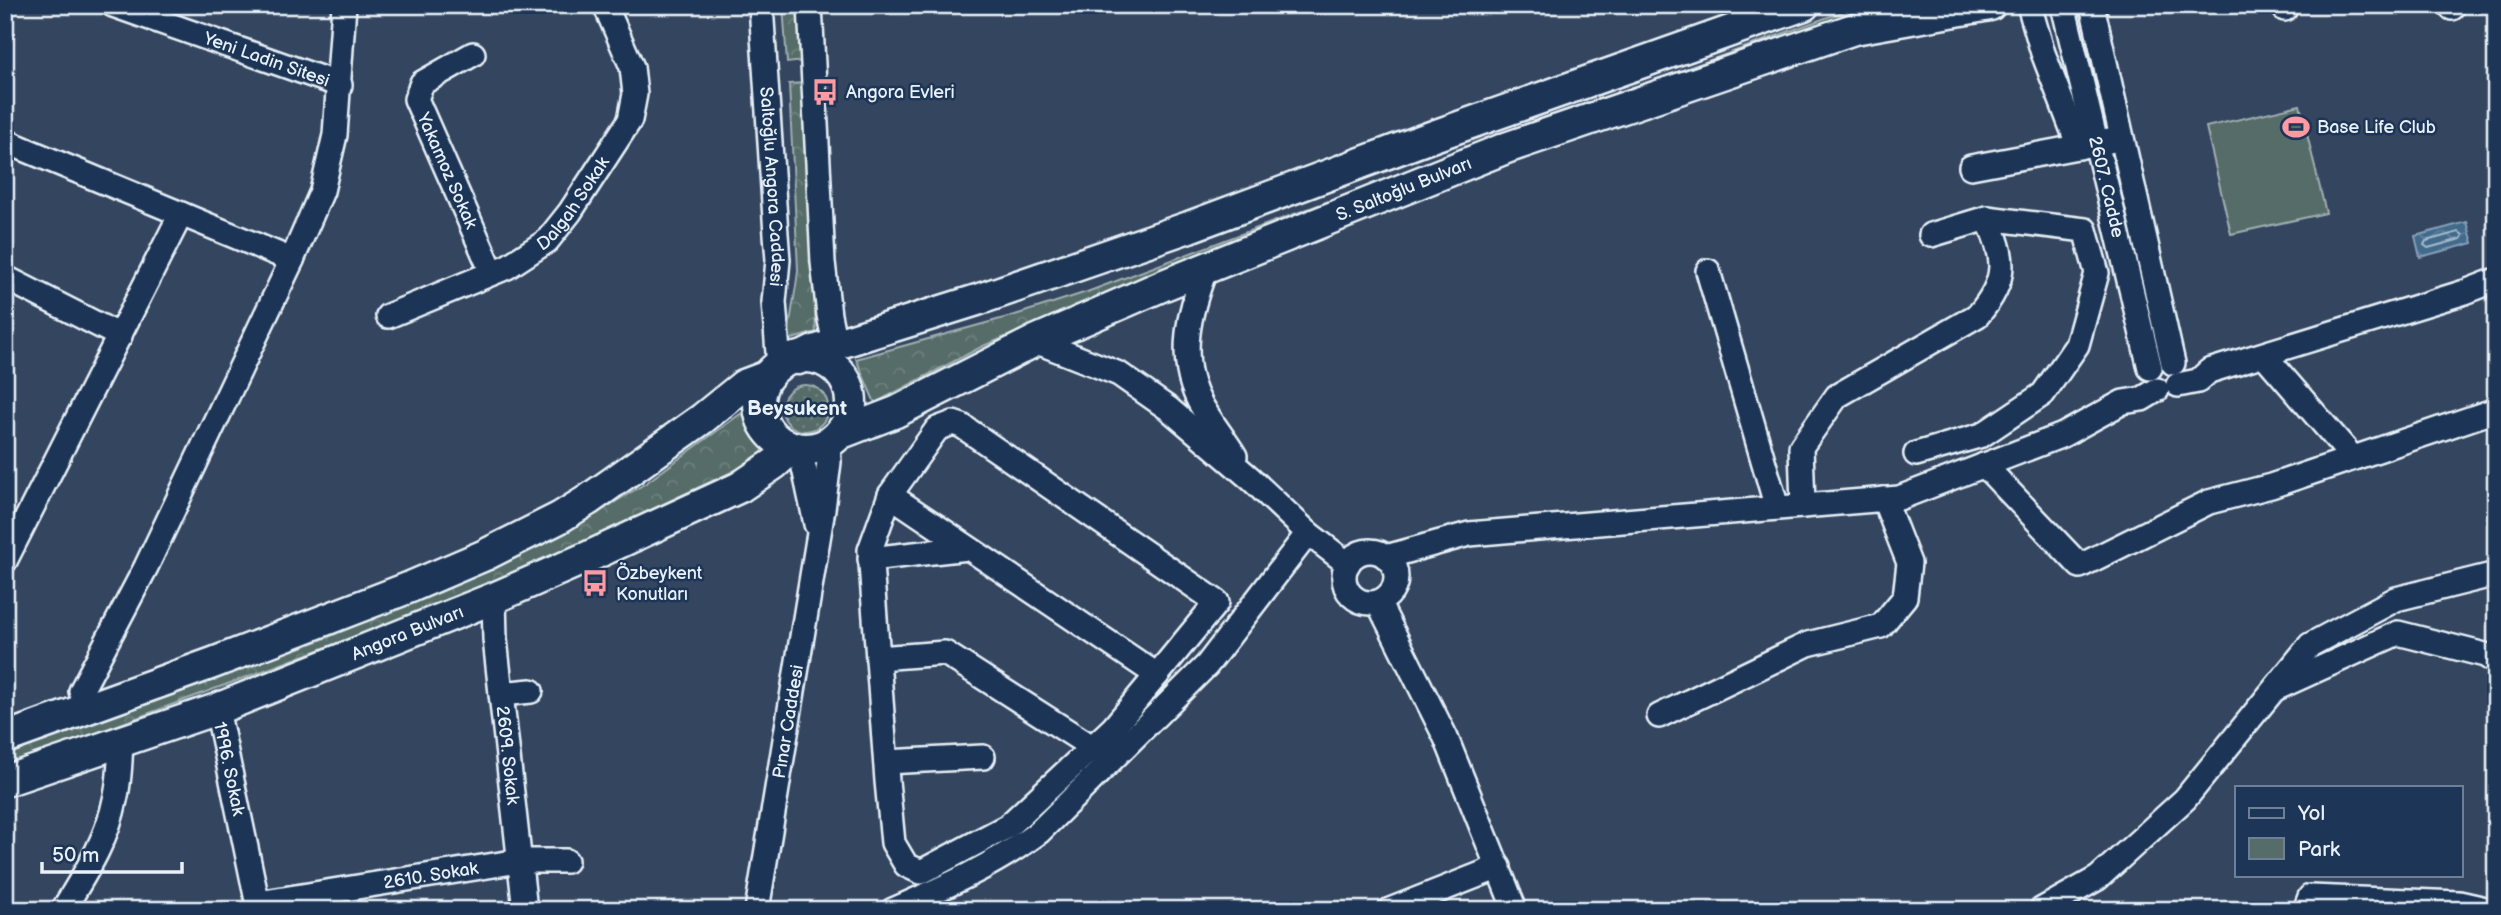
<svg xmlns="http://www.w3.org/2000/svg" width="2501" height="915" viewBox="0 0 2501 915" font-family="'Balsamiq Sans',sans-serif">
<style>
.grass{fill:url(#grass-dots);stroke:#9faeb0;stroke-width:2}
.forest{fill:url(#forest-crowns);stroke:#9faeb0;stroke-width:2}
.park{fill:#566c68;stroke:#9faeb0;stroke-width:2}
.water{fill:url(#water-waves);stroke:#85a0b7;stroke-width:2}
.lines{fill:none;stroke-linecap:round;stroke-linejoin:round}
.shore{stroke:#a6bbcc;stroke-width:2}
.minor-casing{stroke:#e8f1f8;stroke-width:28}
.major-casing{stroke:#e8f1f8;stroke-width:35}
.minor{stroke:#1d3557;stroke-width:23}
.major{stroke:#1d3557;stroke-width:30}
.labels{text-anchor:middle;stroke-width:5;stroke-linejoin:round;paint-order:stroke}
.street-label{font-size:18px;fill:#e8f1f8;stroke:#1d3557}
.poi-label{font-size:18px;fill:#e8f1f8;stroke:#1d3557;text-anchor:start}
.quarter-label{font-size:21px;font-weight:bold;fill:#e8f1f8;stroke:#1d3557}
</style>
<defs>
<pattern id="grass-dots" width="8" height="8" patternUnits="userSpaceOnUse" patternTransform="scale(1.75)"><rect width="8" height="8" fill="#566c68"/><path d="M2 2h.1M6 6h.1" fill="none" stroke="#6e817e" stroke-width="1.8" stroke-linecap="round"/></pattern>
<pattern id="forest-crowns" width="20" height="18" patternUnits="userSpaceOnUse" patternTransform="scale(1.75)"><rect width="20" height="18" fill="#566c68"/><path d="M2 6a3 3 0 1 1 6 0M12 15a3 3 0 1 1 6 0" fill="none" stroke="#6e817e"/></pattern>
<pattern id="water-waves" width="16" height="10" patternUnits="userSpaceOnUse" patternTransform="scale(1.75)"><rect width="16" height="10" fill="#436a8b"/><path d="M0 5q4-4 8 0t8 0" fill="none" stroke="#5e809c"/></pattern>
</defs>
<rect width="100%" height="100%" fill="#34455f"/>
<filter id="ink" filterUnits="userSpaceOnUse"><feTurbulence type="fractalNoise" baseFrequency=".0143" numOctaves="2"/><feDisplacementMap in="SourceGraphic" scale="14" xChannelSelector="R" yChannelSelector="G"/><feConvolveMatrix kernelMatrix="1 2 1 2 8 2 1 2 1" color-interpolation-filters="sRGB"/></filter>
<g filter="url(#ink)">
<circle class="grass" cx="805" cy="408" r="23"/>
<g class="forest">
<polygon points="783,5 800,5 803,61 787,63"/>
<polygon points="1861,5 1912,5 1101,299 983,346 875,403 856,359 1015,315 1087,292 1507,134"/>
<path d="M804,83L816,332L789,340C787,331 797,286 798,270L789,84Z"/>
<polygon points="743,412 768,455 573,546 426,610 5,767 5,755 326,638 515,557 581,523 646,483"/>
</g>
<polygon class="park" points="2300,105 2326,213 2231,234 2206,127"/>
<polygon class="water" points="2467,222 2473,243 2420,257 2415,236"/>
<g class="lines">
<polygon class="shore" points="2459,232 2463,235 2461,239 2428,248 2424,245 2426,241"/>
<defs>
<g id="minor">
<path id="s1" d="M113,5L340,85"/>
<path id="s2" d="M761,5L776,234L778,260L774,302L779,366"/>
<polyline points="810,5 823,262 829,315 835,344"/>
<polyline points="2029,5 2043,53 2079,147"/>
<path id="s3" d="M2063,5L2150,368"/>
<polyline points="2092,5 2173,363"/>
<polyline points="2282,5 2285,9"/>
<polyline points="2451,5 2452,8"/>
<path id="s4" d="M473,54L422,83L416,99L492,272"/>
<polyline points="5,141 292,260"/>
<polyline points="1971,167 2109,141"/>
<path d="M1206,268C1189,311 1177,358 1199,401C1209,420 1224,438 1235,456"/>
<polyline points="1708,271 1777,508"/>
<polyline points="8,279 120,336"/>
<path id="s5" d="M388,316L507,267L547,241L570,212L630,120L635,94L632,67L605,5"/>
<polyline points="1035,341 1119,374 1169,409 1251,479 1308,533 1348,564"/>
<polyline points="2265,356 2353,458"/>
<polyline points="2178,385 2198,381 2209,371 2465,292 2496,280"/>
<polyline points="800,449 816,524"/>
<polyline points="1916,454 1982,435 2043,394 2077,345 2097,273 2085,230 1987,218"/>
<polyline points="1984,465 2080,566 2209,502 2271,486 2496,410"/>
<polygon points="890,495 1157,675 1113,728 1008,826 921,872 906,865 893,843 887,781 870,550"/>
<polyline points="890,495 937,429 953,423 962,426 1217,602 1157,675"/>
<path d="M1803,506L1801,447L1837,396L1978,315C2008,280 2006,258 1987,218L1931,235"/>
<circle cx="1370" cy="577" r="26"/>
<polyline points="1386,557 1469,534 1899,498 2063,435 2123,402 2142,399 2157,390"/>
<polyline points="870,559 968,548"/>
<polyline points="5,561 181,214"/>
<path id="s6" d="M494,598L495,639L525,910"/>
<polyline points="1378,602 1446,738 1515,910"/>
<polyline points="878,658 945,653 1092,747"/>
<polyline points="2277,688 2398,633 2485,655 2496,662"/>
<polyline points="501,694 531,691"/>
<polyline points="86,709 81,691 146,567 292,260 322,191 335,135 344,5"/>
<path id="s7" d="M217,709L259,910"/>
<polyline points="1659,716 1808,644 1881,626 1905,597 1909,563 1884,499"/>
<polyline points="886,762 983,757"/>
<path id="s8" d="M258,903L519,861H566"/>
<path d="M63,910C84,875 107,841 115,800C120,781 120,760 121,740"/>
<path id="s9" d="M757,910L823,509L829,462L828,443"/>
<path d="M893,910C943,888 995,865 1039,832L1207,665L1308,533"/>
<polyline points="1390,910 1499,867"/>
<polyline points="2041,910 2098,878 2185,799 2310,645 2396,599 2496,574"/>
<polyline points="2305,910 2310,897 2459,903 2490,910"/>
</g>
<g id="major">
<circle cx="805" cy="403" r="46"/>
<polyline points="798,359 814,351 977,300 1189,227 1428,138 1804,5"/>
<path id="s10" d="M839,434L896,412L1035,341L1164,285L1506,148L1854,29L1990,5"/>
<polyline points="5,738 213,663 408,588 485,555 559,518 588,500 702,419 744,385 768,376"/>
<path id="s11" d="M5,781L217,709L494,598L588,557L740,487L774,464L793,447"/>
</g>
</defs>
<use href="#minor" class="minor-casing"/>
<use href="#major" class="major-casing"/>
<use href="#minor" class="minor"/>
<use href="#major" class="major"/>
</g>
</g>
<defs>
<symbol id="bus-bare" viewBox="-9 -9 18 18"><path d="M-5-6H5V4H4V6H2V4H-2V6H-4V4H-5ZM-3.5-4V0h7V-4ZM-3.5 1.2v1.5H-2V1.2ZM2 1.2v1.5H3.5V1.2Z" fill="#ff9aa2" stroke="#1d3557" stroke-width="2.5" paint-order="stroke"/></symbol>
<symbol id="stadium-bare" viewBox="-9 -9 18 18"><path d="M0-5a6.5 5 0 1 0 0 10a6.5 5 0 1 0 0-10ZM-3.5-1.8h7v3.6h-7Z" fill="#ff9aa2" stroke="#1d3557" stroke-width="2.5" paint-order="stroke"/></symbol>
</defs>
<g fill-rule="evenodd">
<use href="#bus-bare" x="806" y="73" width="38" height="38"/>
<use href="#stadium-bare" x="2277" y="108" width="38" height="38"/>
<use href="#bus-bare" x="576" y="564" width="38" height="38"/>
</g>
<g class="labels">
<g class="street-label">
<text dy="6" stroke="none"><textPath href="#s1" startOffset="163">Yeni Ladin Sitesi</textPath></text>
<text dy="6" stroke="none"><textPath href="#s4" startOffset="154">Yakamoz Sokak</textPath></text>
<text dy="6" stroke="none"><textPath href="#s2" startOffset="182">Saltoğlu Angora Caddesi</textPath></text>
<text dy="6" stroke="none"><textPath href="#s3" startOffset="187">2607. Cadde</textPath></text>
<text dy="6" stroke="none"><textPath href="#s10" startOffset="616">S. Saltoğlu Bulvarı</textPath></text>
<text dy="6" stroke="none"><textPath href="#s5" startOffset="222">Dalgah Sokak</textPath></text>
<text dy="6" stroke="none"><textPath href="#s11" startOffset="429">Angora Bulvarı</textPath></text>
<text dy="6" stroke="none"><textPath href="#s9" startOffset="191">Pınar Caddesi</textPath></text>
<text dy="6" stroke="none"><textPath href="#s6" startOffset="158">2609. Sokak</textPath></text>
<text dy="6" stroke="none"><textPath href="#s7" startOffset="61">1996. Sokak</textPath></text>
<text dy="6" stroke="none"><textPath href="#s8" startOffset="175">2610. Sokak</textPath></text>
</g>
<g class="poi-label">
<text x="846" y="98">Angora Evleri</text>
<text x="2317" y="133">Base Life Club</text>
<text x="616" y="579">Özbeykent<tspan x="616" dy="21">Konutları</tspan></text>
</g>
<g class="quarter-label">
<text x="797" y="415">Beysukent</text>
</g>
</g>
<rect width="2501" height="915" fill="none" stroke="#1d3557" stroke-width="28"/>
<rect x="14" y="14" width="2473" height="887" fill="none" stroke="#e8f1f8" stroke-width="2.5" filter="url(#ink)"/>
<rect x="2235" y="786" width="228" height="91" fill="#1d3557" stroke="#6e8097" stroke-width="2"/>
<rect x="2249" y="808" width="35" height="10" fill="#1d3557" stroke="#6e8097" stroke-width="2"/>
<text x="2298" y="820" font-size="21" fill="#e8f1f8">Yol</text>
<rect x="2249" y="838" width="35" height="21" fill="#566c68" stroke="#6e8097" stroke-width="2"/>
<text x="2298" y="856" font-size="21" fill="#e8f1f8">Park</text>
<path d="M42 862v10h140v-10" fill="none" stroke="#e8f1f8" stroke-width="3.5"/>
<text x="52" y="862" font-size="21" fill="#e8f1f8" stroke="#1d3557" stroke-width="5" paint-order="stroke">50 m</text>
</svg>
